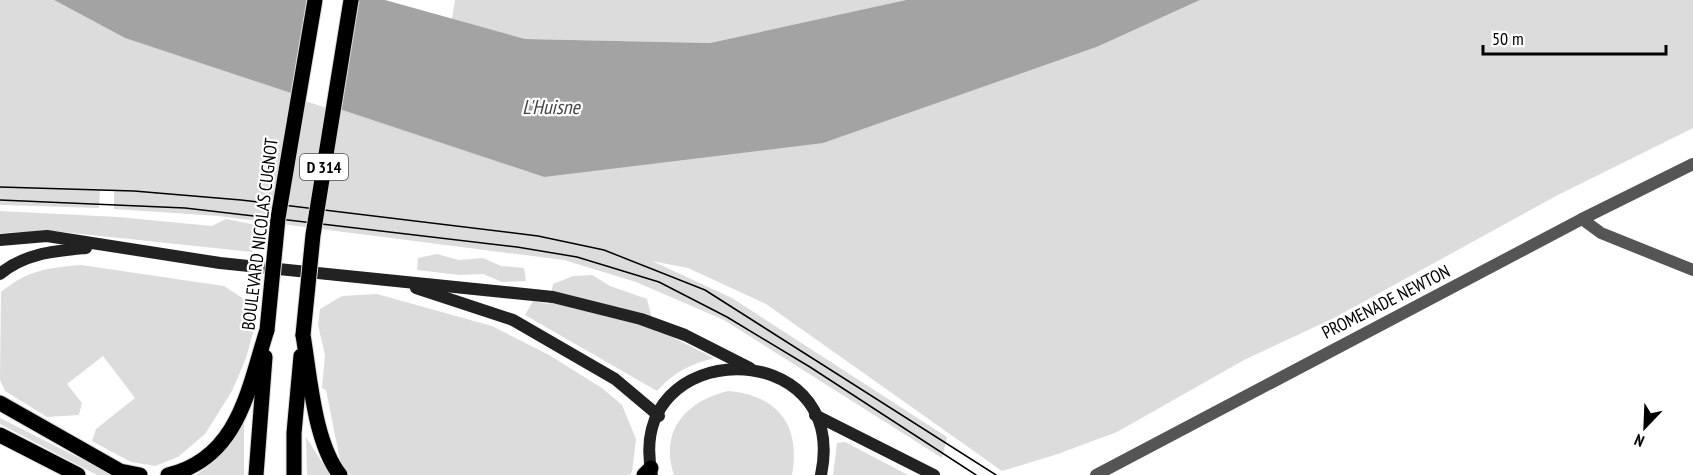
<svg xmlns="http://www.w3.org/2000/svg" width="1693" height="475" viewBox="0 0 1693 475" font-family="'PT Sans Narrow',sans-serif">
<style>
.green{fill:#dcdcdc}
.water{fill:#a3a3a3}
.pier{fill:#fff}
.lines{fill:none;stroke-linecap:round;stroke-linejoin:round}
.primary-casing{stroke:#dbdbdb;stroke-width:17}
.street{stroke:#555;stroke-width:12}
.secondary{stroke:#222;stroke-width:12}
.primary{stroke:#000;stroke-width:15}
.tram{stroke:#000;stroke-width:1.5}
.primary-bridge-casing{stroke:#dbdbdb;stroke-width:17;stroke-linecap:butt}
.primary-bridge{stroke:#000;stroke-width:15}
.labels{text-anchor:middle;stroke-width:4.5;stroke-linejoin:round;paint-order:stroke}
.shield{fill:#fff;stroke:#4c4c4c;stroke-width:1.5}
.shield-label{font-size:16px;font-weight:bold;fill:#000}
.street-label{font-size:18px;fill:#000;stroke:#fff}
.water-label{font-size:20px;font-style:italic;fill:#444;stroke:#fff}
</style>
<rect width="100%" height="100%" fill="#fff"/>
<g class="green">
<polygon points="0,0 54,0 125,38 544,177 1099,46 1200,0 1693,0 1693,128 1556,196 1334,318 1244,360 1117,432 1055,455 1002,471 766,304 688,268 652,261 732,298 947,437 942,458 724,320 636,282 564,260 218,216 114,209 114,191 100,191 99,208 0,205"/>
<polygon points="455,0 906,0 710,43 525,39 452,19"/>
<polygon points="0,211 118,217 212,226 226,219 256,225 252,252 53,231 0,233"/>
<polygon points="437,254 459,260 483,258 501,266 524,268 526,281 502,282 483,274 459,275 417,270 418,258"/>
<path d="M81,265L224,286L247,301L256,322L246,358L232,391L205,434L178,457L155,466L131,462L92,441L96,429L135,398L103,356L67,384L82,403L79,415L47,417L5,391L0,380L1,292C28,270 47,268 81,265Z"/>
<path d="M592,275L610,286L647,299L655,331L670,336L714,358C690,364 673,373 657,391L525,315L533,301L549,304L553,284L573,276Z"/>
<polygon points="377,294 492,326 549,355 602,388 622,405 636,439 632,472 629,475 350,475 341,465 326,390 322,388 325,355 318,325 320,309 342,296"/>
<path d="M728,391C778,395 801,426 792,475H674C659,431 686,401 728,391Z"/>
<polygon points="0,418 113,475 97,475 0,424"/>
<path d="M244,421V475H196C219,461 230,444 244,421Z"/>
<polygon points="306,437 330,475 307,475"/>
<polygon points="845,442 908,475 833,475 837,443"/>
</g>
<polygon class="water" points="54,0 385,0 525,39 710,43 906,0 1200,0 1099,46 823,143 544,177 125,38"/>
<polygon class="pier" points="315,0 351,0 333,110 299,99"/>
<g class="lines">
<defs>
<g id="primary">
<path d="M303,335C310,376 314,442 340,475"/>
<polyline points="0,403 120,471 140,475"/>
<polyline points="0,435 78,475"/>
<path d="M168,475C239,458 248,389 267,330"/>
<polyline points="256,475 265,357"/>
<polyline points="294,475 294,433 301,356"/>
<polyline points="644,475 651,468"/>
</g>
</defs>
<use href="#primary" class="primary-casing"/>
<g class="street">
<polyline points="1582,219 1601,233 1693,270"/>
<polyline points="1096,475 1582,219 1693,164"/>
</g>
<g class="secondary">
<polyline points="0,240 47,236 220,263 553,297 641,319 685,335 750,368"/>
<path d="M0,274C25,253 55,251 86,248"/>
<polyline points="416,288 513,320 615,379 659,416"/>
<polyline points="815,415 934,475"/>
<path d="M652,475C622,335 851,333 821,475"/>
</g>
<use href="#primary" class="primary"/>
<g class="tram">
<polyline points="0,187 134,191 241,200 538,236 604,250 705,290 996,475"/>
<polyline points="0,200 185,208 517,247 577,257 659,282 727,317 810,367 976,475"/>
</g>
<defs>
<g id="primary-bridge">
<polyline points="267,330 278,218 315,0"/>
<polyline points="303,335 313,235 351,0"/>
</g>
</defs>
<use href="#primary-bridge" class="primary-bridge-casing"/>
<use href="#primary-bridge" class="primary-bridge"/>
</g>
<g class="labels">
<rect class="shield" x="300" y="154" width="48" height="26" rx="4.5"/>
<g class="shield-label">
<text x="324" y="173">D 314</text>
</g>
<g class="street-label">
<text transform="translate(260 234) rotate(-83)" y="6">BOULEVARD NICOLAS CUGNOT</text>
<text transform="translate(1386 302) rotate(-27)" y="6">PROMENADE NEWTON</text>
</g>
<g class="water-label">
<text x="551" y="114">L'Huisne</text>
</g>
</g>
<g transform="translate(1645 427) rotate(203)" stroke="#ffffff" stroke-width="4.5" paint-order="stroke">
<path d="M0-4.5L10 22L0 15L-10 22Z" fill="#000000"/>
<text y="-9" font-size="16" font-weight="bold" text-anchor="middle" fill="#000000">N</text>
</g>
<path d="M1483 45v9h183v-9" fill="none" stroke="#000000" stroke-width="3"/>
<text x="1492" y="45" font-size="18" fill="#000000" stroke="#ffffff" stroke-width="4.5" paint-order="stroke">50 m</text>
</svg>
